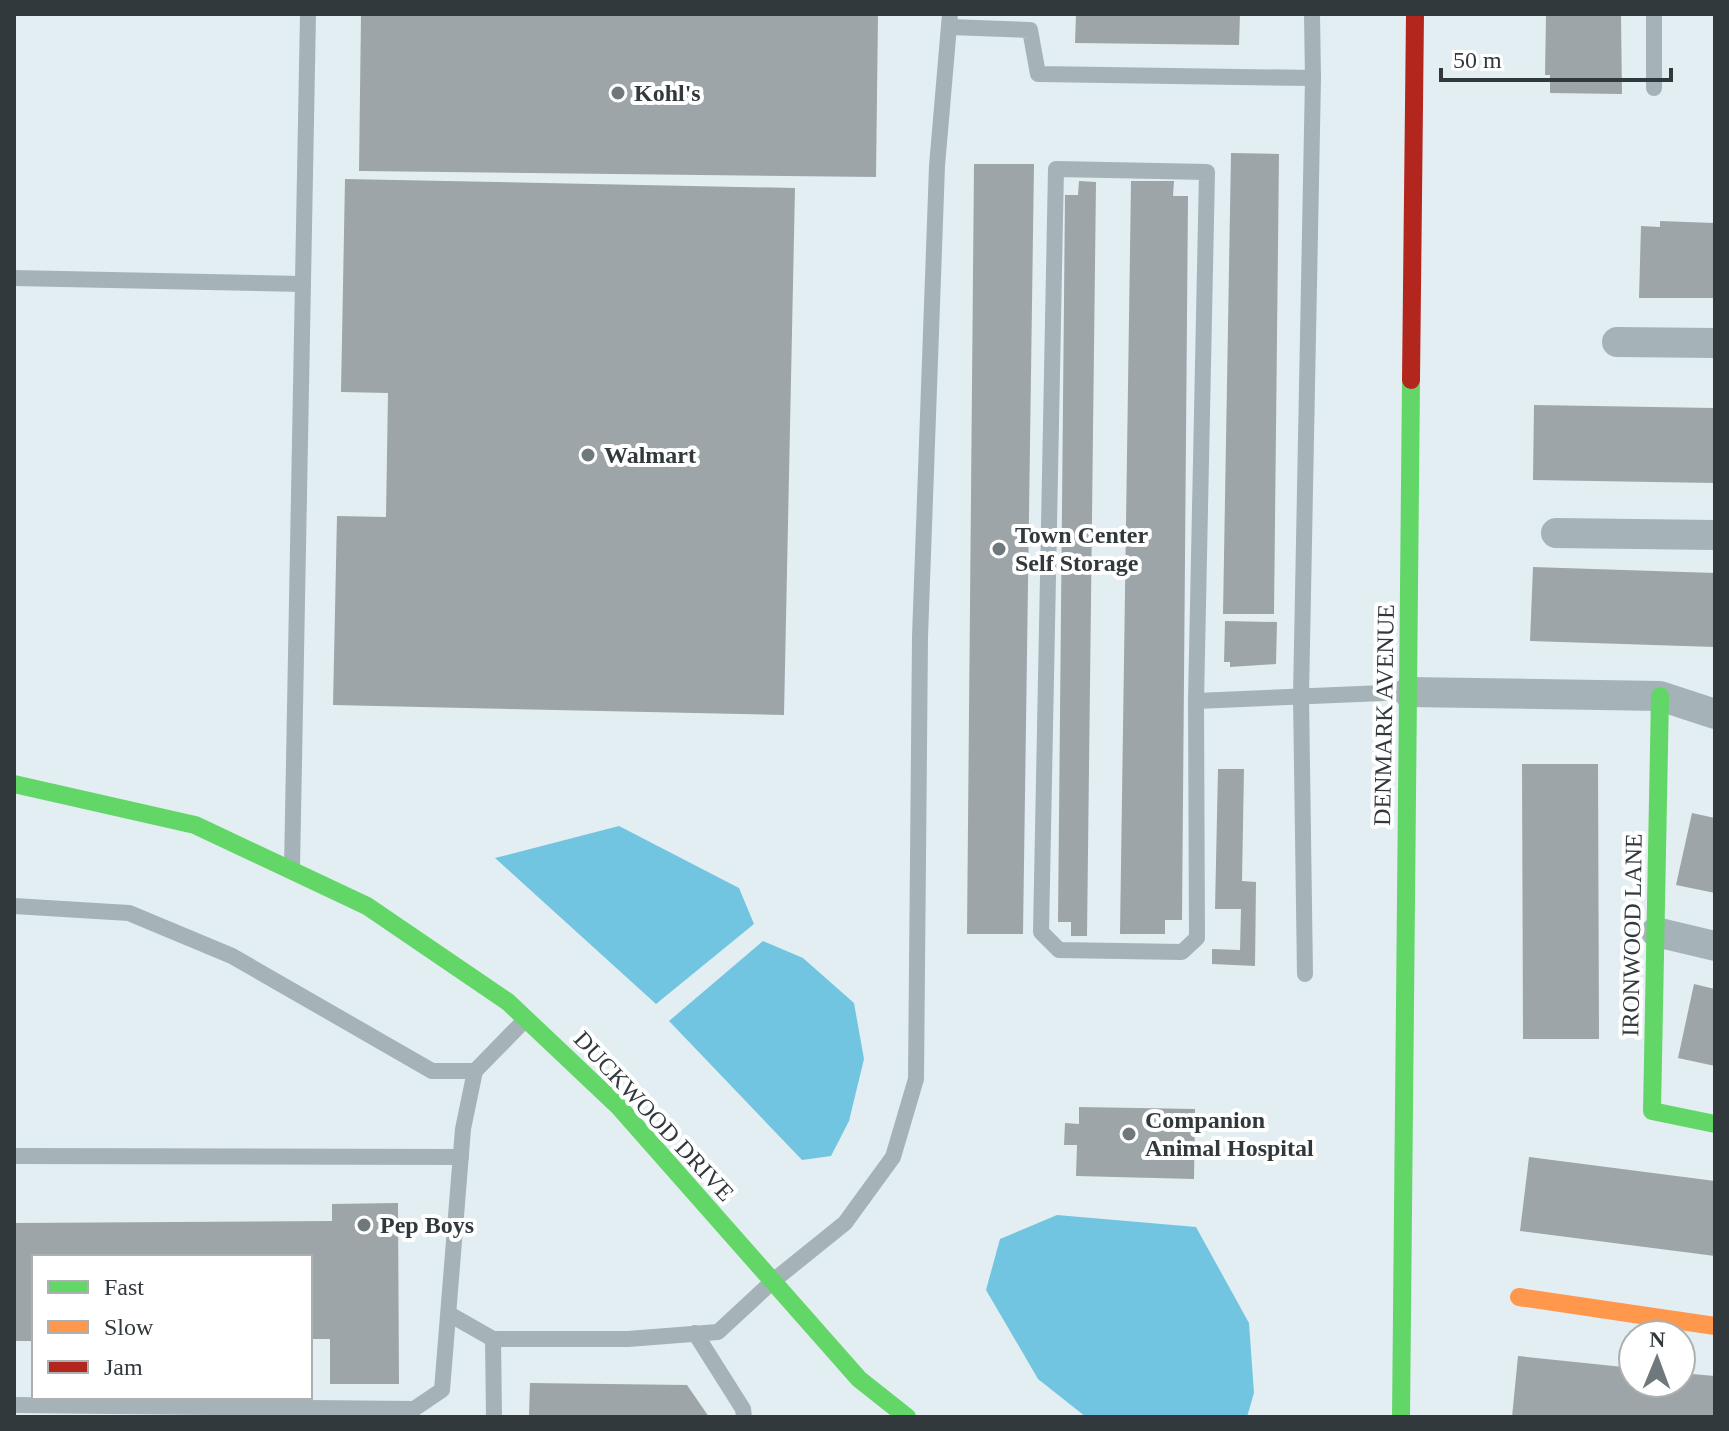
<svg xmlns="http://www.w3.org/2000/svg" width="1729" height="1431" viewBox="0 0 1729 1431" font-family="Georgia,serif">
<style>
.water{fill:#72c5e0}
.building{fill:#9da5a9}
.lines{fill:none;stroke-linecap:round;stroke-linejoin:round}
.lane{stroke:#a5b2b8;stroke-width:16}
.street{stroke:#a5b2b8;stroke-width:30}
.fast{stroke:#63d668;stroke-width:18}
.slow{stroke:#ff974d;stroke-width:18}
.jam{stroke:#b3261e;stroke-width:18}
.poi-dot{fill:#6f787d;stroke:#fff;stroke-width:3}
.labels{text-anchor:middle;stroke-width:8;stroke-linejoin:round;paint-order:stroke}
.poi-label{font-size:24px;font-weight:bold;fill:#31393d;stroke:#fff;text-anchor:start}
.street-label{font-size:24px;fill:#31393d;stroke:#fff}
</style>
<rect width="100%" height="100%" fill="#e3eef3"/>
<g class="water">
<polygon points="619,826 739,888 754,924 656,1004 495,858"/>
<polygon points="763,941 803,958 854,1003 864,1059 849,1121 831,1156 802,1160 669,1021"/>
<polygon points="1057,1215 1196,1227 1249,1323 1254,1393 1247,1417 1086,1417 1038,1379 986,1290 1000,1239"/>
</g>
<g class="building">
<polygon points="361,14 878,14 876,177 359,171"/>
<polygon points="1076,14 1240,14 1239,45 1075,43"/>
<polygon points="1546,14 1621,14 1622,94 1550,93 1550,75 1545,75"/>
<polygon points="1231,153 1279,154 1274,614 1223,614"/>
<polygon points="974,164 1034,164 1023,934 967,934"/>
<polygon points="345,179 795,188 784,715 333,705 337,516 386,517 388,393 341,392"/>
<polygon points="1079,181 1096,182 1087,936 1071,936 1071,922 1058,922 1065,195 1078,195"/>
<polygon points="1131,181 1174,181 1173,196 1188,196 1182,920 1165,920 1165,934 1120,934"/>
<polygon points="1660,221 1715,223 1715,298 1639,298 1641,226 1660,227"/>
<polygon points="1534,405 1715,408 1715,483 1533,480"/>
<polygon points="1533,567 1715,573 1715,647 1530,641"/>
<polygon points="1225,621 1277,622 1276,664 1230,667 1230,662 1224,662"/>
<polygon points="1522,764 1598,764 1599,1039 1523,1039"/>
<polygon points="1218,769 1244,769 1242,881 1256,882 1255,966 1212,964 1212,949 1240,950 1241,909 1215,909"/>
<polygon points="1692,813 1715,818 1715,893 1676,885"/>
<polygon points="1694,984 1715,989 1715,1066 1678,1058"/>
<polygon points="1079,1107 1195,1109 1194,1179 1076,1176 1077,1145 1064,1145 1065,1123 1079,1124"/>
<polygon points="1529,1157 1715,1181 1715,1256 1520,1231"/>
<polygon points="398,1203 399,1384 330,1384 330,1339 310,1339 310,1257 34,1257 34,1341 14,1341 14,1223 332,1221 332,1204"/>
<polygon points="1518,1356 1633,1368 1633,1383 1681,1383 1681,1373 1715,1376 1715,1417 1512,1417"/>
<polygon points="530,1383 687,1385 709,1417 529,1417"/>
</g>
<g class="lines">
<g class="lane">
<polyline points="1654,14 1654,88"/>
<polyline points="950,27 1030,30 1038,74 1313,78 1312,14"/>
<polyline points="14,278 303,284"/>
<polyline points="1196,701 1207,172 1056,169 1041,932 1059,950 1182,952 1197,938 1196,701 1407,692"/>
<polyline points="292,868 308,14"/>
<polyline points="14,906 129,913 232,956 432,1071 475,1071 524,1021"/>
<polyline points="1305,974 1301,696 1313,78"/>
<polyline points="14,1156 461,1157"/>
<polyline points="449,1314 493,1339 628,1339 718,1332 773,1281 845,1223 893,1157 916,1079 920,637 937,166 950,14"/>
<polyline points="695,1333 743,1409 744,1417"/>
<polyline points="493,1339 494,1417"/>
<polyline points="14,1405 414,1409 442,1390 463,1129 475,1071"/>
</g>
<g class="street">
<polyline points="1617,342 1715,343"/>
<polyline points="1556,533 1715,535"/>
<polyline points="1408,692 1660,696 1715,714"/>
<polyline points="1656,932 1715,946"/>
</g>
<g class="fast">
<polyline points="1660,696 1652,1111 1715,1124"/>
<polyline points="14,784 195,825 367,906 508,1002 619,1107 859,1379 907,1417"/>
<polyline points="1401,1417 1411,380"/>
</g>
<polyline class="slow" points="1519,1297 1715,1326"/>
<polyline class="jam" points="1411,380 1415,14"/>
</g>
<g class="poi-dot">
<circle cx="618" cy="93" r="8"/>
<circle cx="588" cy="455" r="8"/>
<circle cx="999" cy="549" r="8"/>
<circle cx="1129" cy="1134" r="8"/>
<circle cx="364" cy="1225" r="8"/>
</g>
<g class="labels">
<g class="poi-label">
<text x="634" y="101">Kohl's</text>
<text x="604" y="463">Walmart</text>
<text x="1015" y="543">Town Center<tspan x="1015" dy="28">Self Storage</tspan></text>
<text x="1145" y="1128">Companion<tspan x="1145" dy="28">Animal Hospital</tspan></text>
<text x="380" y="1233">Pep Boys</text>
</g>
<g class="street-label">
<text transform="translate(1384 715) rotate(-89)" y="8">DENMARK AVENUE</text>
<text transform="translate(1632 935) rotate(-89)" y="8">IRONWOOD LANE</text>
<text transform="translate(654 1116) rotate(47)" y="8">DUCKWOOD DRIVE</text>
</g>
</g>
<rect width="1729" height="1431" fill="none" stroke="#31393d" stroke-width="32"/>
<rect x="32" y="1255" width="280" height="144" fill="#ffffff" stroke="#adb0b1" stroke-width="2"/>
<rect x="48" y="1281" width="40" height="12" fill="#63d668" stroke="#adb0b1" stroke-width="2"/>
<text x="104" y="1295" font-size="24" fill="#31393d">Fast</text>
<rect x="48" y="1321" width="40" height="12" fill="#ff974d" stroke="#adb0b1" stroke-width="2"/>
<text x="104" y="1335" font-size="24" fill="#31393d">Slow</text>
<rect x="48" y="1361" width="40" height="12" fill="#b3261e" stroke="#adb0b1" stroke-width="2"/>
<text x="104" y="1375" font-size="24" fill="#31393d">Jam</text>
<g transform="translate(1657 1359) rotate(1)"><circle r="38" fill="#ffffff" stroke="#adb0b1" stroke-width="2"/>
<path d="M0-6L14 30L0 20L-14 30Z" fill="#6f787d"/>
<text y="-12" font-size="22" font-weight="bold" text-anchor="middle" fill="#31393d">N</text>
</g>
<path d="M1441 68v12h230v-12" fill="none" stroke="#31393d" stroke-width="4"/>
<text x="1453" y="68" font-size="24" fill="#31393d" stroke="#ffffff" stroke-width="6" paint-order="stroke">50 m</text>
</svg>
